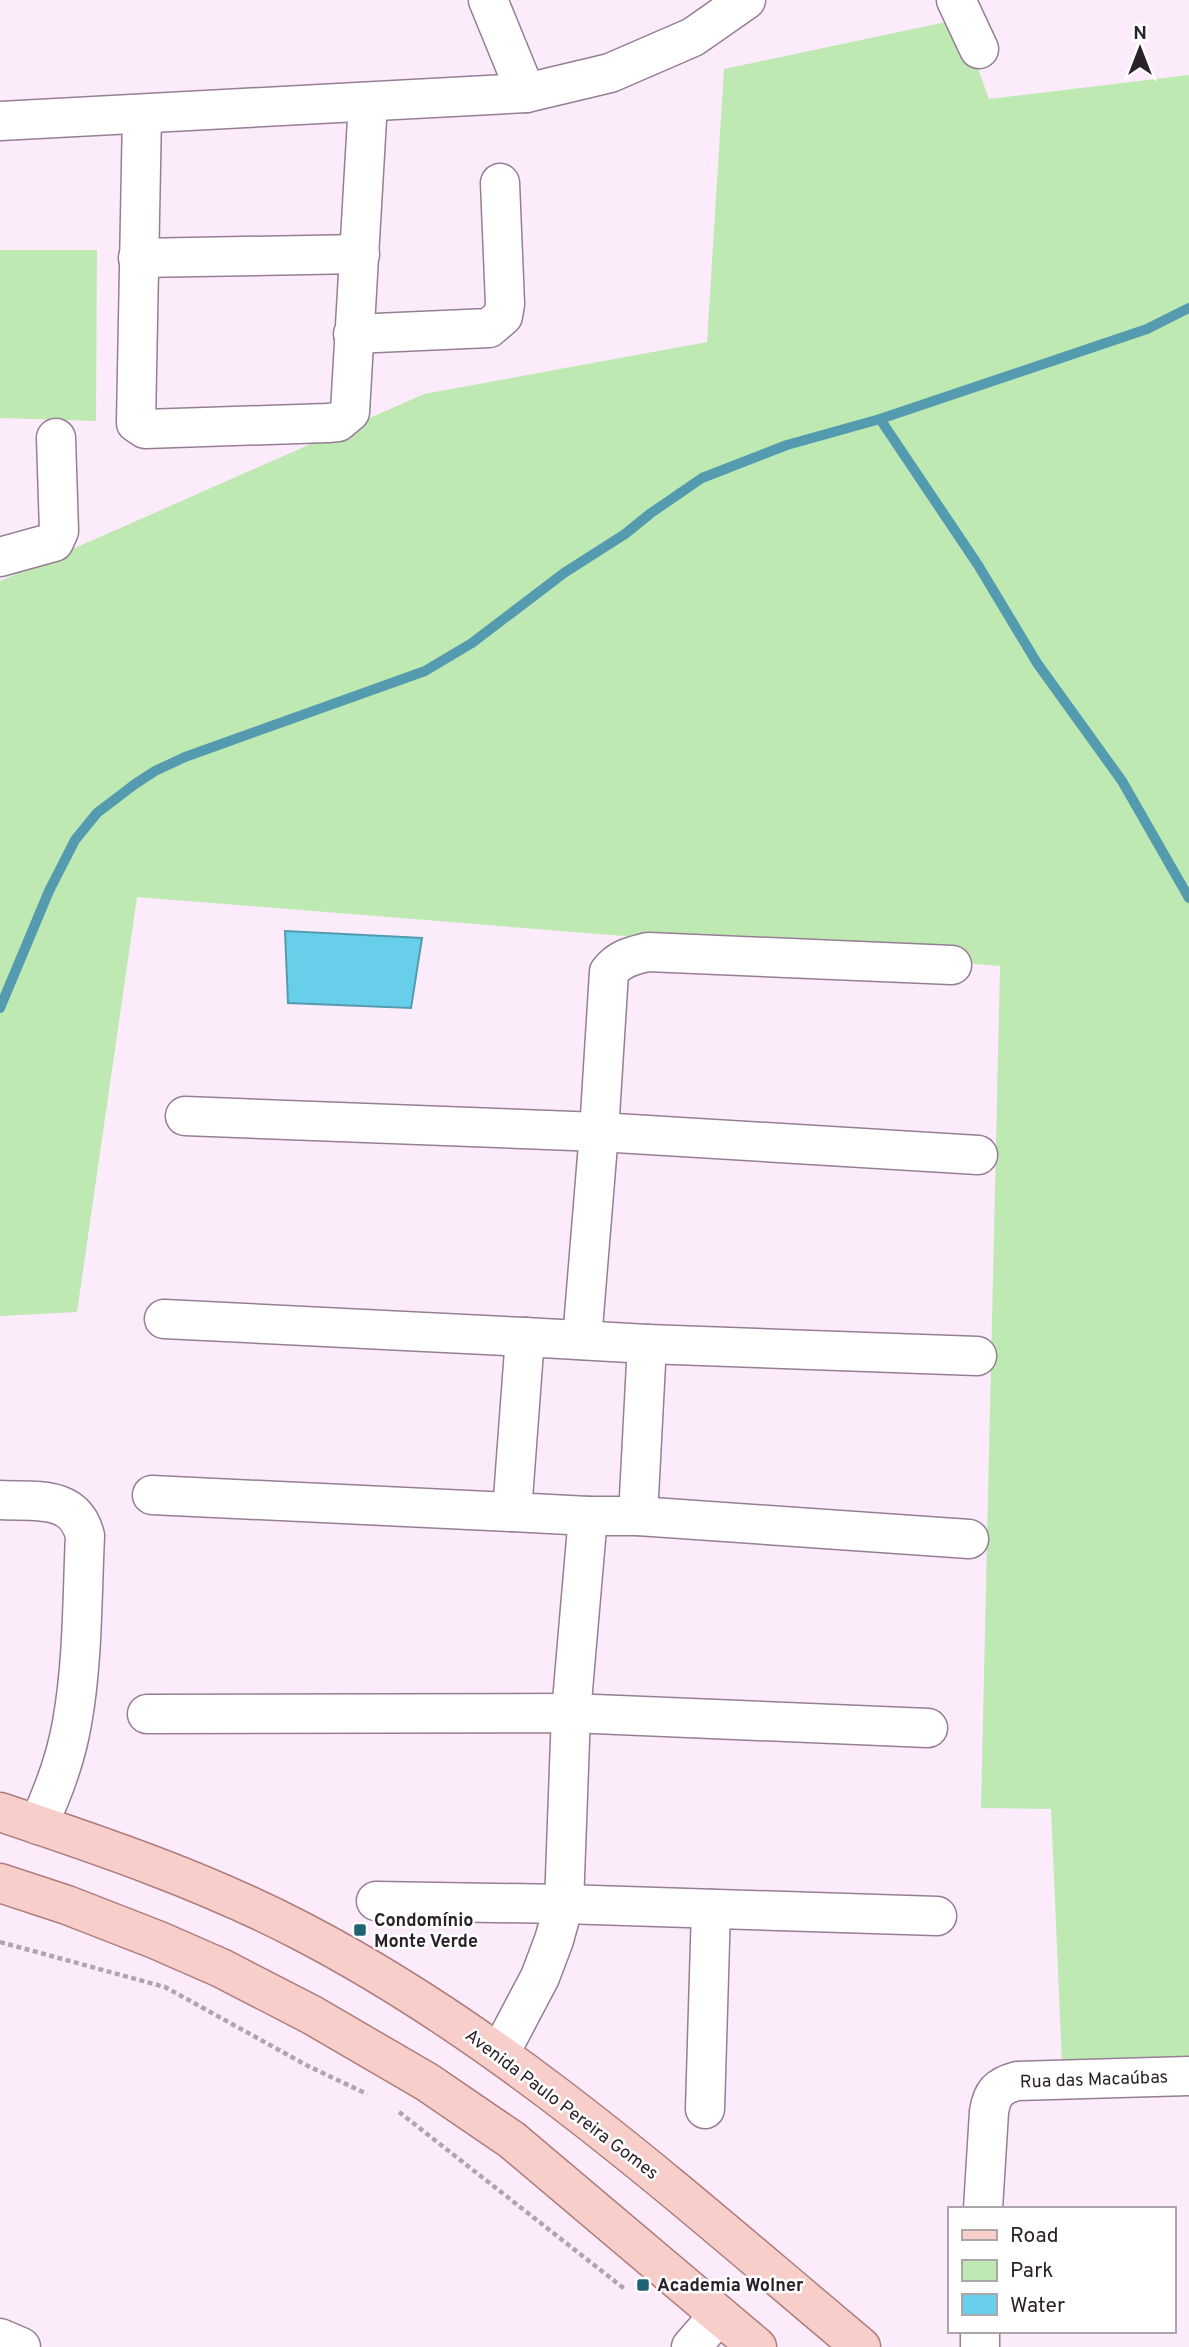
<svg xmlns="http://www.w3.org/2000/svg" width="1189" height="2347" viewBox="0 0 1189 2347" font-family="Overpass,sans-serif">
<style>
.green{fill:#bee9b3}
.water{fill:#67cfe9;stroke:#559bb0;stroke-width:2}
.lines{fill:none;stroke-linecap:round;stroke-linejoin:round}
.stream{stroke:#559bb0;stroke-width:10}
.minor-casing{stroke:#967e95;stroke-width:41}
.major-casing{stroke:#ad7c7b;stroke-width:41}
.path{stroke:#b1a3b0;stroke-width:4.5;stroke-dasharray:5 3.5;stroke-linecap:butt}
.minor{stroke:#fff;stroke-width:38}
.major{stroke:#f8ceca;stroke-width:38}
.poi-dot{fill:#1e6474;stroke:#fff;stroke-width:2.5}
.labels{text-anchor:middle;stroke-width:5;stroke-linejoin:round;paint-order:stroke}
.poi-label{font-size:18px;font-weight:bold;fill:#2b212a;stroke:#fff;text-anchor:start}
.street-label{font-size:18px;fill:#2b212a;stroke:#fff}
</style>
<rect width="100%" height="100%" fill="#fcecfb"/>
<g class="green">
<polygon points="960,19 989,99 1189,75 1189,2068 1062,2063 1051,1809 981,1808 1000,966 137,897 77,1312 0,1316 0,581 424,394 707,342 724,69"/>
<polygon points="0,250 97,250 96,421 0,418"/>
</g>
<polygon class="water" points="285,931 422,938 411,1008 288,1003"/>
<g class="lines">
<g class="stream">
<polyline points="880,419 978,565 1037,663 1122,781 1189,898"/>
<polyline points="0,1008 49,891 75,840 97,813 135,784 155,771 185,757 425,671 472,643 564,573 625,534 651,513 702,478 787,445 880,419 1147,329 1189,308"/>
</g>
<defs>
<g id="minor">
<polyline points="956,0 979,49"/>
<polyline points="526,93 610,73 693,37 746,0"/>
<polyline points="142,114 136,423 145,429 327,423 338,422 350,412 368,102"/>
<polyline points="0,121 526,93 488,0"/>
<polyline points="138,258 360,254"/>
<polyline points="353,334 489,328 503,316 505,304 500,183"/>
<polyline points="0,557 54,542 59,531 56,438"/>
<polyline points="185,1116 599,1132 978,1155"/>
<polyline points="164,1319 525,1337"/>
<polygon points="525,1337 647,1344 638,1516 588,1516 512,1512"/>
<path d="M582,1340L599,1132L609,972C620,958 632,956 648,952L952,965"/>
<polyline points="647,1344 977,1356"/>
<polyline points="152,1495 512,1512"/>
<path d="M0,1500C35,1502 75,1494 85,1536C82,1598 83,1662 72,1723C66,1758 53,1793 38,1825"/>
<polyline points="638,1516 969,1539"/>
<polyline points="147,1714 571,1713 928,1728"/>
<polyline points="376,1901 564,1904 937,1916"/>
<polyline points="500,2053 540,1977 554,1940 564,1904 571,1713 588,1516"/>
<polyline points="705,2109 711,1909"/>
<path d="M983,2209L989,2112C992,2093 998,2086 1017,2081L1189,2076"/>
<polyline points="0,2338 21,2347"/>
<polyline points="691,2347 719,2315"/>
<polyline points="980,2347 980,2331"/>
</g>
<g id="major">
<path d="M0,1812C102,1846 205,1881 301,1931C509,2039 683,2198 861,2347"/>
<polyline points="0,1883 67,1905 157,1940 221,1968 312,2015 427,2082 512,2140 757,2347"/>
</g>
</defs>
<use href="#minor" class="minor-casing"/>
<use href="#major" class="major-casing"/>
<g class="path">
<polyline points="0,1942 165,1987 308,2066 367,2094"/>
<polyline points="399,2112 626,2290"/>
</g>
<use href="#minor" class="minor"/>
<use href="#major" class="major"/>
</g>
<g class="poi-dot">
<rect x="353" y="1923" width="14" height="14" rx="3.5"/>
<rect x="636" y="2278" width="14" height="14" rx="3.5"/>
</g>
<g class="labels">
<g class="poi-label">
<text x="374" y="1926">Condomínio<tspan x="374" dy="21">Monte Verde</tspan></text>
<text x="657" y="2291">Academia Wolner</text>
</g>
<g class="street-label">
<text transform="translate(1094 2079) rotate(-2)" y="6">Rua das Macaúbas</text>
<text transform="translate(562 2104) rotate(37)" y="6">Avenida Paulo Pereira Gomes</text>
</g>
</g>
<rect x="948" y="2207" width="228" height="126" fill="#ffffff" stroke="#aaa6aa" stroke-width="2"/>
<rect x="962" y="2230" width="35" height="10" fill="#f8ceca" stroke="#aaa6aa" stroke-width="2"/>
<text x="1010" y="2242" font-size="21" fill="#2b212a">Road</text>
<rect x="962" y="2260" width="35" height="21" fill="#bee9b3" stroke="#aaa6aa" stroke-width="2"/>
<text x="1010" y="2277" font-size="21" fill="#2b212a">Park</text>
<rect x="962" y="2294" width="35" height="21" fill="#67cfe9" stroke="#aaa6aa" stroke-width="2"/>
<text x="1010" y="2312" font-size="21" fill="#2b212a">Water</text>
<g transform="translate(1140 49)" stroke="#ffffff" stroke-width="5" paint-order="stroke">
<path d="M0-5L12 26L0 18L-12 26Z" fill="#2b212a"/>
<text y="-10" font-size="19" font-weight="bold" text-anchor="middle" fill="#2b212a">N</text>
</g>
</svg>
